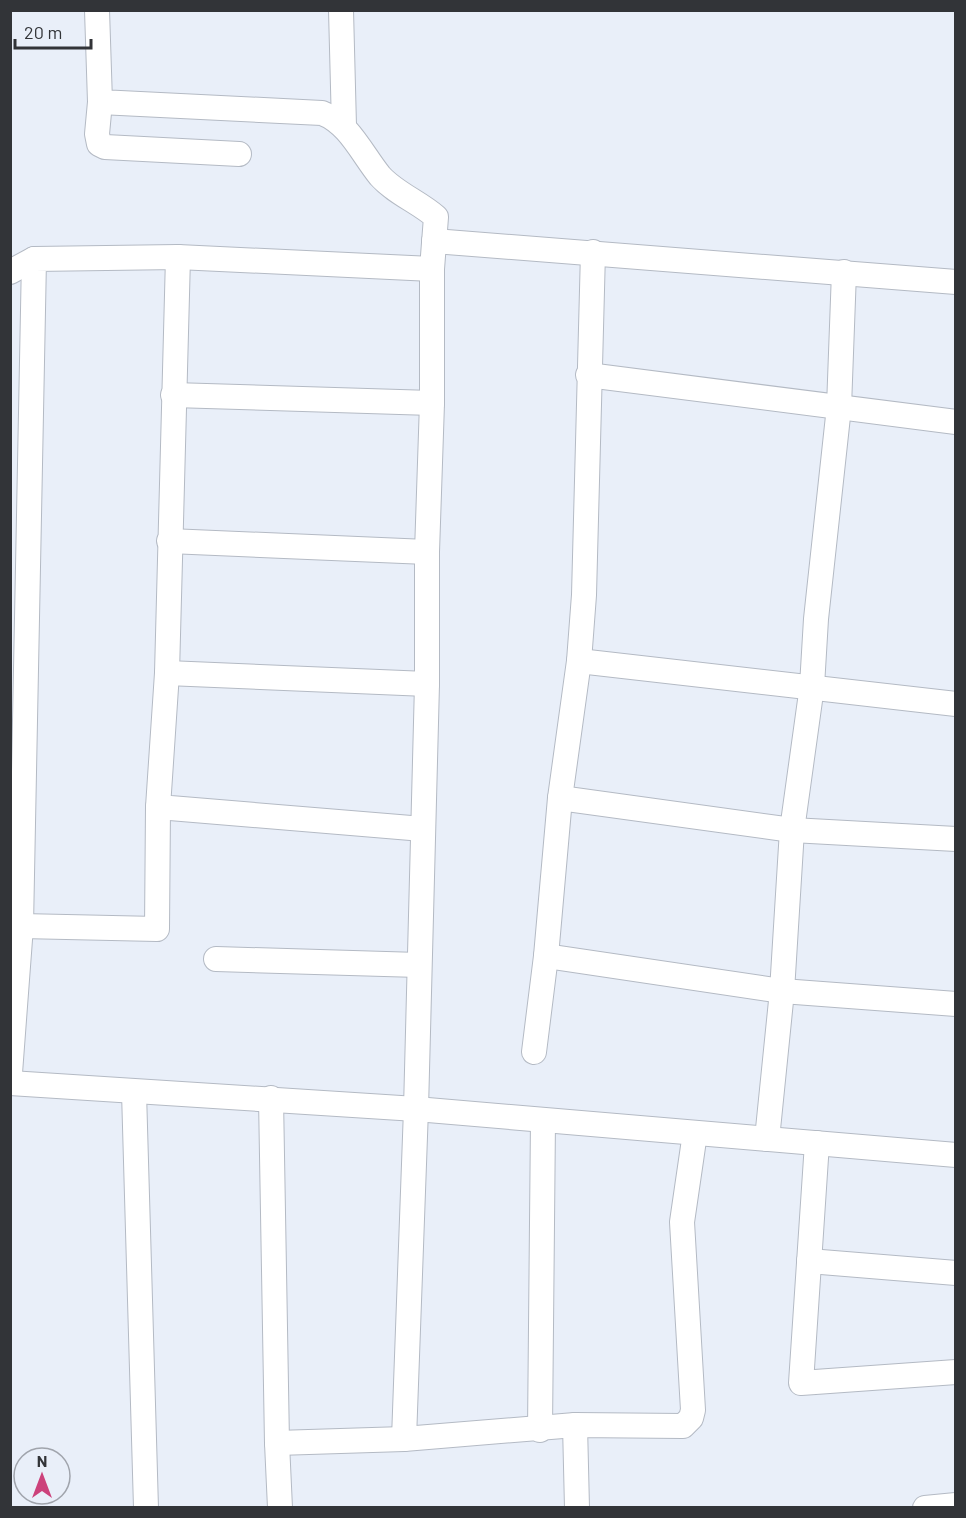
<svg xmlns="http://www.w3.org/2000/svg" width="966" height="1518" viewBox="0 0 966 1518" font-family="Barlow,sans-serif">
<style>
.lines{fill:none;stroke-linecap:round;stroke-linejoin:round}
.minor-casing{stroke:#b4bac4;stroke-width:26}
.minor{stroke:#fff;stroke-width:24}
</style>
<rect width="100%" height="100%" fill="#e9eff9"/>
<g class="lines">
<defs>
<g id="minor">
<path d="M97,10L100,102L322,113C349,123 362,154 380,176C395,193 419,202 436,217L432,269V403L427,552V684L416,1109L404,1439"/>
<polyline points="341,10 344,126"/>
<polyline points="100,102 97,134 99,144 105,147 239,154"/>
<polyline points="434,241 956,282"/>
<polyline points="178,257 167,673 158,807 423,829"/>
<polyline points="10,272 34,259"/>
<polyline points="588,375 956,422"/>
<polyline points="173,395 432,403"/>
<polyline points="169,541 427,552"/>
<polyline points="579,661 956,704"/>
<polyline points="167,673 427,684"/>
<polyline points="560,798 792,830 956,839"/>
<polyline points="21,926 157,929 158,807"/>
<polyline points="546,956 782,991 956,1004"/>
<polyline points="216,959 419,965"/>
<polyline points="534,1052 546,956 560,798 579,661 584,595 593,252"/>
<polyline points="10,1073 21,926 34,259 178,257 432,269"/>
<polyline points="10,1083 416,1109 956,1155"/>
<polyline points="134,1092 146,1508"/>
<polyline points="271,1098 277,1443 280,1508"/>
<polyline points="767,1139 782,991 792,830 812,686 816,619 839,407 844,272"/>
<polyline points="817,1143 801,1383 956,1372"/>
<polyline points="809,1261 956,1273"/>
<polyline points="575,1425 577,1508"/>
<polyline points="540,1430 543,1120"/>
<polyline points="277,1443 404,1439 575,1425 683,1426 691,1418 693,1410 682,1222 695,1133"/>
<polyline points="925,1508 956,1505"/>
</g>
</defs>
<use href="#minor" class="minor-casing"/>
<use href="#minor" class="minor"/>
</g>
<rect width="966" height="1518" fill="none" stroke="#323438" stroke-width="24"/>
<g transform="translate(42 1476)"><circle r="28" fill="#e9eff9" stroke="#a0a4ac" stroke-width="1.5"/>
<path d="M0-4.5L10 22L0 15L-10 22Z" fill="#cc427b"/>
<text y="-9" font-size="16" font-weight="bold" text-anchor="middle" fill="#323438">N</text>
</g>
<path d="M15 39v9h76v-9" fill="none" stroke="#323438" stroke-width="3"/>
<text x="24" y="39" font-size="18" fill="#323438" stroke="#e9eff9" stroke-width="4.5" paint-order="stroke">20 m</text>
</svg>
